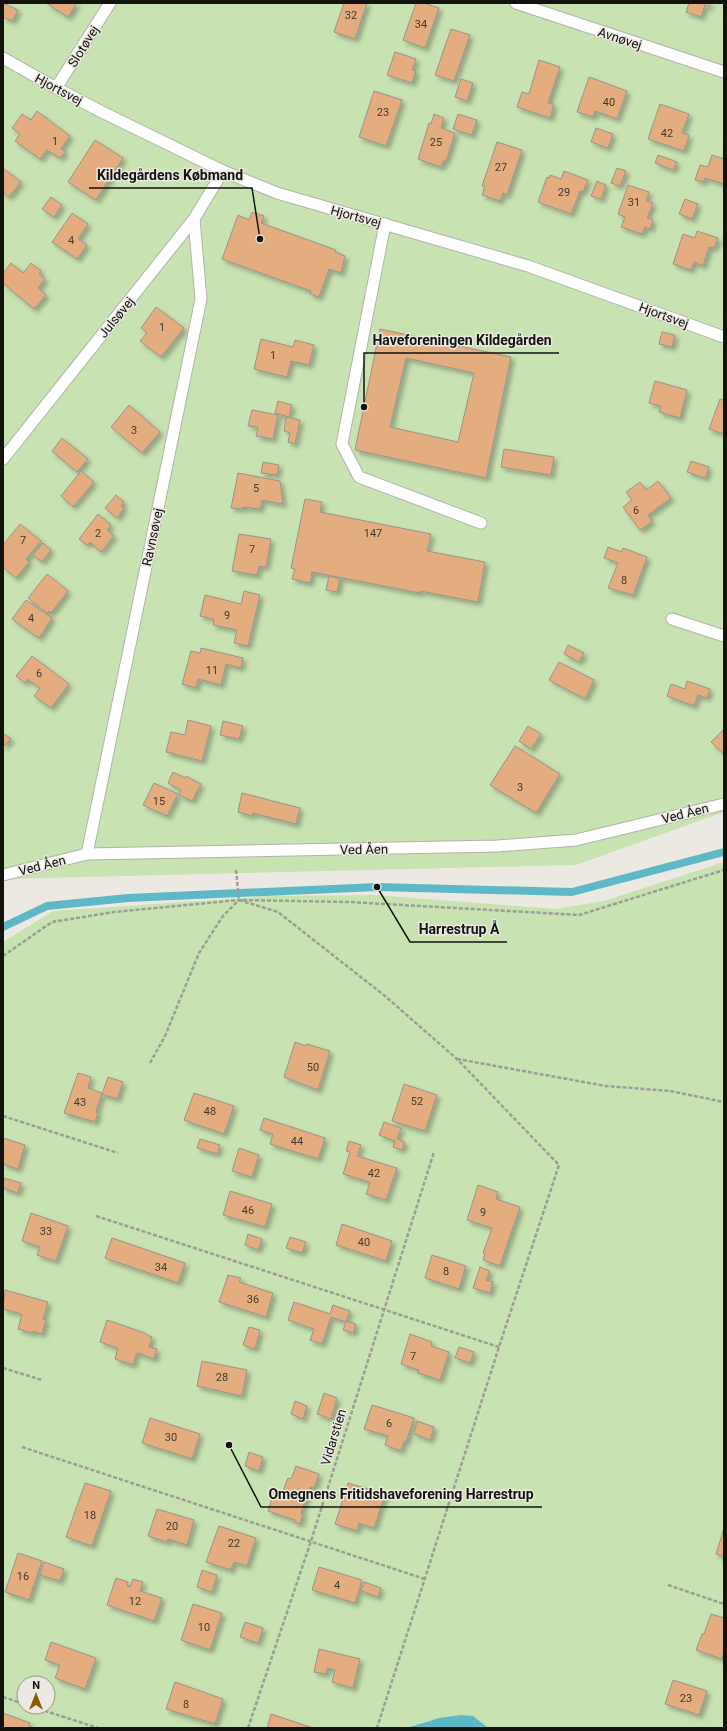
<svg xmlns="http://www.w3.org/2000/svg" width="727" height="1731" viewBox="0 0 727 1731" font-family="Roboto,sans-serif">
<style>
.green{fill:#c8e2b1;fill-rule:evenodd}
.water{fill:#5fb8c7}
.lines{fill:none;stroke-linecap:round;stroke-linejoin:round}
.stream{stroke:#5fb8c7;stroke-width:8}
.building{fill:#e3ad7f;stroke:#9a938e;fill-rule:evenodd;filter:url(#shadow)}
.service-casing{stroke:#b4b2aa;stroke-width:13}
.path{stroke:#9e9c96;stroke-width:2.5;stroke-dasharray:4 2;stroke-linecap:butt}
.service{stroke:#fff;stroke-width:11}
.labels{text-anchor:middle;stroke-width:3;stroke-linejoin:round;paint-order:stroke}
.number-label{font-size:11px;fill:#46392b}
.street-label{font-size:13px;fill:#12120f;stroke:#ece9e2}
.leader{fill:none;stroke:#12120f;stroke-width:1.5}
.callout-dot{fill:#12120f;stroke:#ece9e2;stroke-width:1.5}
.callout-label{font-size:14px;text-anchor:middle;font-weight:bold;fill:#12120f;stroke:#ece9e2;stroke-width:3;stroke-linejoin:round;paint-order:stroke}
</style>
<defs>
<filter id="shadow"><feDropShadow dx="3.5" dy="3.5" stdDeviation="2" flood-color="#0004"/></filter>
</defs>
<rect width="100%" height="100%" fill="#ece9e2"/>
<g class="green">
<polygon points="3,3 724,3 724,812 576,865 3,879"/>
<path d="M724,862V1728H3V942L53,911L270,896L375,895L556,909L604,901ZM24,1683H48V1707H24Z"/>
</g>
<polygon class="water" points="461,1715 473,1716 488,1728 407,1728 439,1718"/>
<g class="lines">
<polyline class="stream" points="3,927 47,906 128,898 377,887 572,892 724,852"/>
</g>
<g class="building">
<polygon points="3,3 18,10 12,21 3,17"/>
<polygon points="46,3 77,3 68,17"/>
<polygon points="344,3 367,3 355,39 334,32"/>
<polygon points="416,3 424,3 439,8 425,48 403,40"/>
<polygon points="689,3 711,3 709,7 705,5 701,17 686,12"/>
<polygon points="451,29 470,35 454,81 435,75"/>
<polygon points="395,52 416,59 412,70 416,71 412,83 387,75"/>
<polygon points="539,60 560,67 548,103 554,104 550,118 517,107 522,92 529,94"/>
<polygon points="589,77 627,91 617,119 595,111 593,117 577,112"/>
<polygon points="461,79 473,83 467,101 455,97"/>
<polygon points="374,91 402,100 386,146 359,137"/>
<polygon points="660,104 689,114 682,133 689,135 684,151 648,139"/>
<polygon points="37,111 70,136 61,149 65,152 60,158 47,150 40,159 15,141 20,134 12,128 22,114 31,120"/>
<polygon points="434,114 444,118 441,128 455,133 446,161 444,160 441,167 418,159 429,123 431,124"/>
<polygon points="458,114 477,120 472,135 453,129"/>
<polygon points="596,128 613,134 608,148 591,142"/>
<polygon points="95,140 123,158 96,200 68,182"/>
<polygon points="497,142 522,150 507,195 503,193 500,201 482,195 485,186 482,186"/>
<polygon points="658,155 677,162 673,170 655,163"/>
<polygon points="712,155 724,159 724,184 705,178 703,182 695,180 700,165 708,167"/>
<polygon points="3,168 21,182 9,197 4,193 3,195"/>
<polygon points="617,168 626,171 620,186 611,183"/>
<polygon points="564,171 588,180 583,192 580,191 571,214 538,202 547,177 549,178 550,175 561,179"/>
<polygon points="597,181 606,185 601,199 591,196"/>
<polygon points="628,185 649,192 646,201 653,203 647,218 653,220 650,229 645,227 642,234 621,227 625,217 618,214"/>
<polygon points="51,197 62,205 54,217 42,209"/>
<polygon points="685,199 698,204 692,219 679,214"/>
<polygon points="252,212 264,216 261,223 336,250 335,252 345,256 341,273 329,269 319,297 310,294 311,291 222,259 238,215 249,220"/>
<polygon points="72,213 88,224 78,239 87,245 77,259 52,242"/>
<polygon points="697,231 718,238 714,248 709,247 703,266 694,262 691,270 673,264 683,234 695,238"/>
<polygon points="11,263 23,273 31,263 41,271 39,274 45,279 38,288 46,295 34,309 3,283 3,273"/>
<polygon points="156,307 184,328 161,357 140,341 147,333 141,328"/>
<path d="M380,329L511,357L486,478L355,450ZM406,358L474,373L458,442L390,427Z"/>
<polygon points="662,332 675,335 672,347 659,344"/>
<polygon points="261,339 293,347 295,340 314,345 309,365 291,361 287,377 254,369"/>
<polygon points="655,381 687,390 680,418 659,412 661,406 649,403"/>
<polygon points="720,399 724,400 724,434 709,429"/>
<polygon points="278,401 292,405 289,417 275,413"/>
<polygon points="129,405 160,432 142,453 111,427"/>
<polygon points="252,410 278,415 273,439 256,436 258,427 248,426"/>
<polygon points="286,417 300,420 295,444 288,442 290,433 284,431"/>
<polygon points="62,438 88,459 77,472 52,451"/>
<polygon points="504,449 554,457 551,475 501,467"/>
<polygon points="691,461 709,467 705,478 687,472"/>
<polygon points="263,462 279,465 277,475 261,473"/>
<polygon points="81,471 94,482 73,507 61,496"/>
<polygon points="238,473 280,481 283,504 262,500 260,509 243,507 243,509 231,508"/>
<polygon points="658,481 671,498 648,515 652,522 640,530 623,507 632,500 626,492 640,482 646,490"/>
<polygon points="116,495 124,502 121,506 124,508 117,518 105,508"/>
<polygon points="305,499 322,502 320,512 431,534 427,551 485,562 478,602 420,591 420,593 312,572 310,583 292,579 295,569 291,568"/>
<polygon points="98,514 111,525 107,530 114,536 101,552 90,542 87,545 79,539"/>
<polygon points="20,524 41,541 26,559 29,562 16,578 3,567 3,545"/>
<polygon points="239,534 271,539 266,567 259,566 257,575 232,571"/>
<polygon points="43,543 51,550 42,562 33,555"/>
<polygon points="608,547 621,552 623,548 647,557 633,595 608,588 618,563 604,558"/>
<polygon points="47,574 68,591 51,613 49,611 47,613 28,598"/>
<polygon points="329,576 340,579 337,592 326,590"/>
<polygon points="244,591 260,595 248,646 234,643 237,630 213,625 214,619 200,616 205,595 241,604"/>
<polygon points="26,600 52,618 39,638 12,619"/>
<polygon points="568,645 584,653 579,662 564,654"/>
<polygon points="201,648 243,658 241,668 226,664 221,685 198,679 196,688 182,684 191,651 200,653"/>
<polygon points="32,656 69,684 51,708 34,696 40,688 27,679 25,683 16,676"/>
<polygon points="559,662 594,680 585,699 549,680"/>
<polygon points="687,681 710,689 707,698 698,695 694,706 667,696 671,684 685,689"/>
<polygon points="188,720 211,726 202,761 166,752 171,732 185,735"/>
<polygon points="223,721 243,726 239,739 220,735"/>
<polygon points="528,726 541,734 531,749 519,741"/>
<polygon points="724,729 724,754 711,742"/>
<polygon points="3,733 11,739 3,747"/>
<polygon points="515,746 560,774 536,813 490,785"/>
<polygon points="173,772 185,778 186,776 201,784 192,801 179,795 181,790 168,783"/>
<polygon points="154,783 178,794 167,816 143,805"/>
<polygon points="242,793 300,808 296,824 253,813 252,816 238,812"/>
<polygon points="295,1042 306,1046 307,1044 330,1051 318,1090 284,1077"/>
<polygon points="78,1073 91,1077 88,1088 102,1093 96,1112 98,1113 95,1122 64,1113"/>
<polygon points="108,1077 123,1082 117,1099 102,1094"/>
<polygon points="404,1084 437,1095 425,1131 392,1121"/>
<polygon points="194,1093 234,1106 224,1134 184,1120"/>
<polygon points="264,1118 325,1138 318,1159 270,1144 273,1134 260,1130"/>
<polygon points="384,1122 401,1128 397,1139 405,1142 402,1150 393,1147 395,1141 379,1135"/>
<polygon points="3,1138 25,1145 18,1169 3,1164"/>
<polygon points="200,1139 220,1145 217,1154 197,1148"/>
<polygon points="349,1141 361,1145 357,1156 397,1168 386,1200 366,1194 370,1182 343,1174 350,1152 346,1151"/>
<polygon points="239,1148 259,1155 252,1177 232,1171"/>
<polygon points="4,1178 21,1183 18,1193 3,1188"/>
<polygon points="478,1185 498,1192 496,1199 520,1207 500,1266 483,1260 485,1253 483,1253 492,1228 467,1220"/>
<polygon points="230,1191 272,1204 265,1227 223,1215"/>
<polygon points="31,1213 68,1226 56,1261 37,1255 40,1247 22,1241"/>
<polygon points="342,1224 392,1241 386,1261 336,1245"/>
<polygon points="248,1234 262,1239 258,1250 245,1245"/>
<polygon points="290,1237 306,1242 302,1253 286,1248"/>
<polygon points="112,1238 185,1263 178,1283 105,1258"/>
<polygon points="432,1255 466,1266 459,1289 425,1278"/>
<polygon points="480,1267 490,1271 486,1280 493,1282 490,1293 473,1288"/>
<polygon points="228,1275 241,1278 239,1282 273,1293 266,1317 219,1302"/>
<polygon points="5,1290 48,1302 43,1319 46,1320 42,1334 33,1331 33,1333 18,1329 22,1314 3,1309"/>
<polygon points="294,1302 330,1314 333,1305 350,1311 346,1321 356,1324 353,1333 343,1330 346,1322 331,1317 322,1344 310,1340 314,1329 288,1320"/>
<polygon points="107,1320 145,1333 145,1334 152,1337 149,1347 157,1349 154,1359 138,1353 136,1354 133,1365 115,1359 118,1348 100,1342"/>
<polygon points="249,1327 260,1330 255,1349 243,1345"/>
<polygon points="410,1334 432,1342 431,1346 449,1352 440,1380 418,1373 419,1370 401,1364"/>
<polygon points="459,1347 474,1352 470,1363 455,1358"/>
<polygon points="202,1361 247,1370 242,1396 197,1386"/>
<polygon points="324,1393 337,1398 331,1419 317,1414"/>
<polygon points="295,1401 307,1406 303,1419 291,1414"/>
<polygon points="372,1405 414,1418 406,1442 404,1441 401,1451 385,1445 388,1436 364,1429"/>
<polygon points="150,1418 200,1434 192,1459 142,1443"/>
<polygon points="417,1421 434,1427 430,1440 414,1434"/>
<polygon points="249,1452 263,1457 259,1471 245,1466"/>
<polygon points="296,1466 319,1474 314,1488 310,1487 301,1513 303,1514 300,1524 294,1522 295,1520 268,1511 272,1498 280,1498 288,1478 291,1479"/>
<polygon points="85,1483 111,1491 92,1546 66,1537"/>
<polygon points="348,1483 385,1494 374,1528 359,1523 357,1531 335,1524"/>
<polygon points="157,1509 194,1520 187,1545 168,1539 167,1542 148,1536"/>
<polygon points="219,1526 256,1538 247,1566 234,1562 231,1570 206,1562"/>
<polygon points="724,1528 724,1557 716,1554"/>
<polygon points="18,1553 42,1561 29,1600 5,1592"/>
<polygon points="44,1562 64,1569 60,1581 40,1575"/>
<polygon points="319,1567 362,1580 355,1603 312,1590"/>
<polygon points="202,1570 217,1575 212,1592 197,1587"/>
<polygon points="116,1578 128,1582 127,1586 130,1587 133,1579 143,1582 140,1591 162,1598 154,1621 107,1605"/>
<polygon points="364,1582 381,1588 378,1597 361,1591"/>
<polygon points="193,1604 222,1613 210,1650 181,1640"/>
<polygon points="711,1614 724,1618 724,1651 722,1659 696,1650 702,1634 704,1634"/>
<polygon points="245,1622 263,1628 258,1643 240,1637"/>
<polygon points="51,1642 96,1658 85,1689 55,1678 60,1665 45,1660"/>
<polygon points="319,1649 360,1659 353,1688 332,1682 335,1670 327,1668 326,1674 314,1672"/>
<polygon points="673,1680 707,1691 699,1715 665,1704"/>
<polygon points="175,1682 223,1699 215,1724 166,1709"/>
<polygon points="3,1713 30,1723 28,1728 3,1728"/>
<polygon points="271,1714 313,1728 267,1728"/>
</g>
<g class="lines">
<defs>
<g id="service">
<polyline points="516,3 724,72"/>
<polyline points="3,58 56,88 102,112 223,171 277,193 528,266 724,337"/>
<polyline points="56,88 110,3"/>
<polyline points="385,224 342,444 359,477 481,523"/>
<polyline points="3,459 194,219 223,171"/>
<polyline points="672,619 724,636"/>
<polyline points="87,854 201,299 194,219"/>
<polyline points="3,875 87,854 497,846 576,840 724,804"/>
</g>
</defs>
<use href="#service" class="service-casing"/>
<g class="path">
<polyline points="236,870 239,900"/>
<polyline points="239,900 278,912 385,996 457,1059 559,1165 499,1347 377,1728"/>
<polyline points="3,956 52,922 114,912 239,900 349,902 579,915 724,870"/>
<polyline points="457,1059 606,1086 670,1091 724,1102"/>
<polyline points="150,1063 165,1036 199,953 223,916 239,900"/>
<polyline points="3,1116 118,1153"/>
<polyline points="96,1216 499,1347"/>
<polyline points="3,1368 42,1380"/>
<polyline points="22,1447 425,1579"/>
<polyline points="668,1585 724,1604"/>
<polyline points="3,1697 24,1704"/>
<polyline points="33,1707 98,1728"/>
<polyline points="248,1728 311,1541 434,1152"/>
</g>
<use href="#service" class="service"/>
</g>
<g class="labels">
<g class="number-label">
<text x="351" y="19">32</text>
<text x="421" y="28">34</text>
<text x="609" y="106">40</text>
<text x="383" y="116">23</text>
<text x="667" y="137">42</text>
<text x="55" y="145">1</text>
<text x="436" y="146">25</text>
<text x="501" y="171">27</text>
<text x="564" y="196">29</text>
<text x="634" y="206">31</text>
<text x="71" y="244">4</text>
<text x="162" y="331">1</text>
<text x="273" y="359">1</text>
<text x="134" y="434">3</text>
<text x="256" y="492">5</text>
<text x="636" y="514">6</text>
<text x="98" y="537">2</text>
<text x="373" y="537">147</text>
<text x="23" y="544">7</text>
<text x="252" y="553">7</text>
<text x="624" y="584">8</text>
<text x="227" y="619">9</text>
<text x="31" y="622">4</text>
<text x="212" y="674">11</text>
<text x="39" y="677">6</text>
<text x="520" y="791">3</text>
<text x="159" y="805">15</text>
<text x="313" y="1071">50</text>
<text x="417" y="1105">52</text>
<text x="80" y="1106">43</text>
<text x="210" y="1115">48</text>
<text x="297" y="1145">44</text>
<text x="374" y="1177">42</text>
<text x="248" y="1214">46</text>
<text x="483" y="1216">9</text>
<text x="46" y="1235">33</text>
<text x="364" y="1246">40</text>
<text x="161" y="1271">34</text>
<text x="446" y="1275">8</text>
<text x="253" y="1303">36</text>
<text x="413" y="1360">7</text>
<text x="222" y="1381">28</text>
<text x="389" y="1427">6</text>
<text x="171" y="1441">30</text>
<text x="90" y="1519">18</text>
<text x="172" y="1530">20</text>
<text x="234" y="1547">22</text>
<text x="23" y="1580">16</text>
<text x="337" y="1589">4</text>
<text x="135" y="1605">12</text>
<text x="204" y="1631">10</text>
<text x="686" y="1702">23</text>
<text x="186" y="1708">8</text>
</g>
<g class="street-label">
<text transform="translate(620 38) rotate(18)" y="5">Avnøvej</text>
<text transform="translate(83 46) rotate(-58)" y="5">Slotøvej</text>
<text transform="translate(59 89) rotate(28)" y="5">Hjortsvej</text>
<text transform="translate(356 216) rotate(15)" y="5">Hjortsvej</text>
<text transform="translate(664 315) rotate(20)" y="5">Hjortsvej</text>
<text transform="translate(116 317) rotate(-51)" y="5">Julsøvej</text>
<text transform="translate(152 537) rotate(-78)" y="5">Ravnsøvej</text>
<text transform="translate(685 813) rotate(-14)" y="5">Ved Åen</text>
<text transform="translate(364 849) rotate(-1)" y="5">Ved Åen</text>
<text transform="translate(42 865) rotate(-14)" y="5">Ved Åen</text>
<text transform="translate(333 1437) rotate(-73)" y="5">Vidarstien</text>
</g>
</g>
<path class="leader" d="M260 239L252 188H89M364 407L364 353H559M377 887L410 942H507M229 1445L261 1507H542"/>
<g class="callout-dot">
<circle cx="260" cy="239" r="4"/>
<circle cx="364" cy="407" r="4"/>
<circle cx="377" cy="887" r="4"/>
<circle cx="229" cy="1445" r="4"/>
</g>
<g class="callout-label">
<text x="170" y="180">Kildegårdens Købmand</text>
<text x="462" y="345">Haveforeningen Kildegården</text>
<text x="459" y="934">Harrestrup Å</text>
<text x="401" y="1499">Omegnens Fritidshaveforening Harrestrup</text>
</g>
<rect width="727" height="1731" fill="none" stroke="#12120f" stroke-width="8"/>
<g transform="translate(36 1695)"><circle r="19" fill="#ece9e2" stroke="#95938e"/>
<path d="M0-3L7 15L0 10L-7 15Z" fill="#8d5a06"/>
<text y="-6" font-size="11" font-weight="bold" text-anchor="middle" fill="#12120f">N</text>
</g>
</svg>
